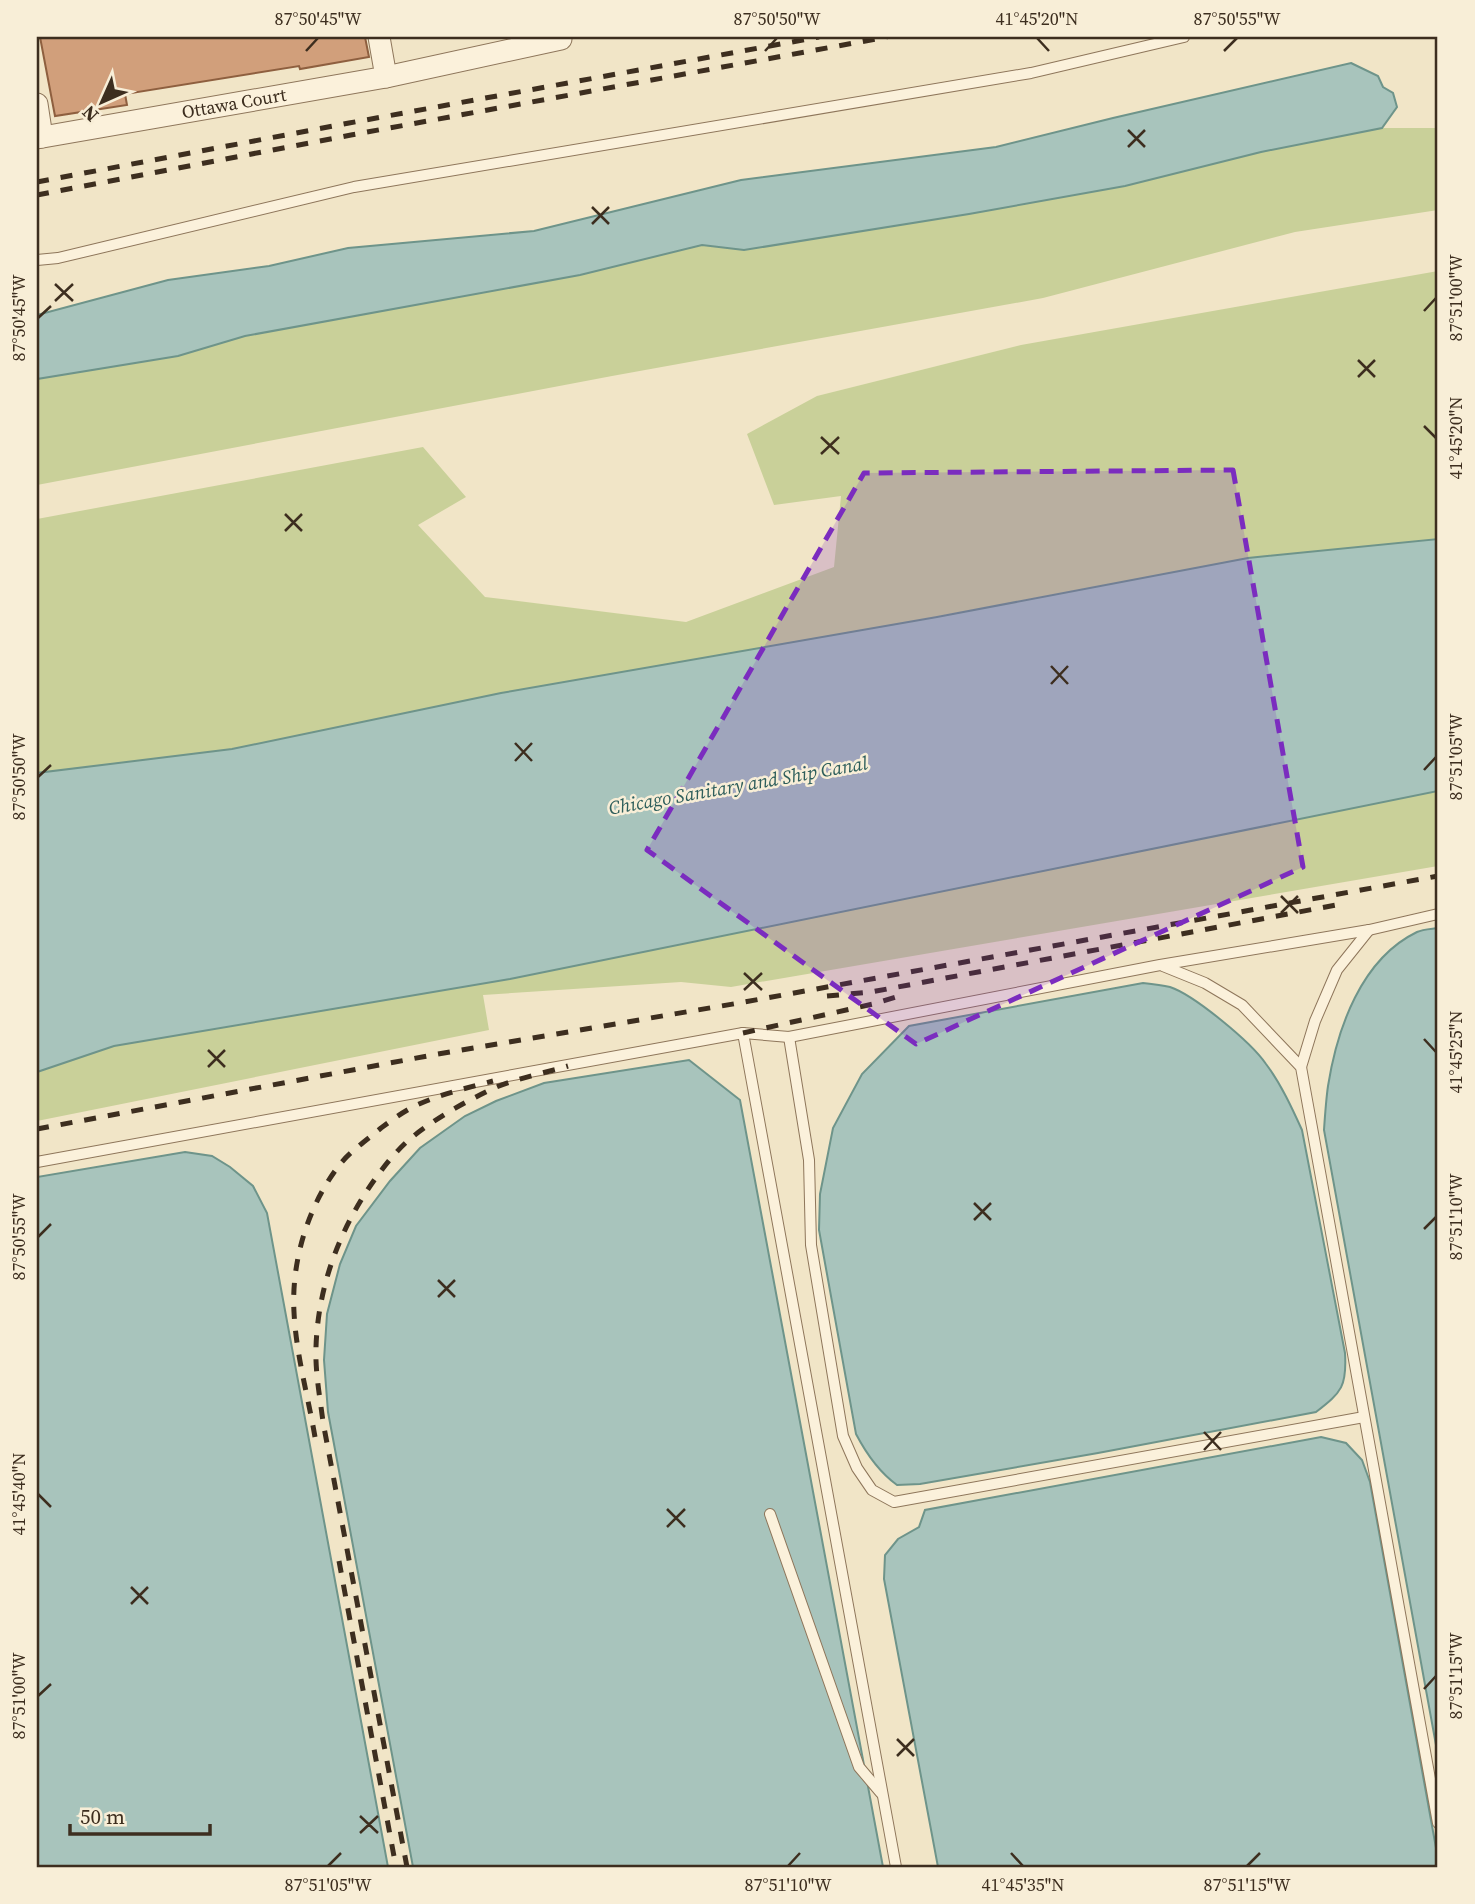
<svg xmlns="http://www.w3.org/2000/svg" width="1475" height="1904" viewBox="0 0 1475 1904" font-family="'Source Serif 4',serif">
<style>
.green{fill:#c9d099}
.water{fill:#a8c4bc;stroke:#6e948a;stroke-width:2}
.building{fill:#d19f7b;stroke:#8e5f3f;stroke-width:2}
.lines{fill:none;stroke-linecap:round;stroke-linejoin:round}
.lane-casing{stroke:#8e765b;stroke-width:12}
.street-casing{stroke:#8e765b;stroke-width:23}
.lane{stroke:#fbf1db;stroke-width:10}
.street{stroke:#fbf1db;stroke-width:21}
.rail{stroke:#3d2e1f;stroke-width:5;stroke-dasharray:12 12;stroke-linecap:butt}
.marked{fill:#7b2cbf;fill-opacity:0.2;stroke:#7b2cbf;stroke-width:5;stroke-dasharray:14 9;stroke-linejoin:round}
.ticks{fill:none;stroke:#3d2e1f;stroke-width:2.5}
.labels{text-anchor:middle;stroke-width:5;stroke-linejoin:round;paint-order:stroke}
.street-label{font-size:18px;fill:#3d2e1f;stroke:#f8eed7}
.water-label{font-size:19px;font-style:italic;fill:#2e5e5b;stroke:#f8eed7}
.neatline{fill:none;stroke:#3d2e1f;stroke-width:2.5}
.ticks-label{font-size:18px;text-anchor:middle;fill:#3d2e1f}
</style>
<rect width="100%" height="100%" fill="#f1e5c7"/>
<g class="green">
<polygon points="1382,128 1438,128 1438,210 1295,232 1043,298 612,376 37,485 37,379 178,356 245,336 580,275 702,245 744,250 969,214 1125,186 1261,152"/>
<polygon points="1438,271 1438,539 1248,558 232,749 37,773 37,519 423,447 466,497 418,525 485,597 686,622 834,567 841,496 774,505 747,434 817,396 1021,345"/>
<polygon points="1438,791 1438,866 731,987 681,982 483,995 489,1030 37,1121 37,1072 114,1046 510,979"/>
</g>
<g class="water">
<polygon points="1351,63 1378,76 1383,87 1393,93 1397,107 1382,128 1261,152 1125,186 969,214 744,250 702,245 580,275 245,336 178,356 37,379 37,315 168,280 269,266 348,248 534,231 741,180 996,147 1113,118"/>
<polygon points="1438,539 1438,791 510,979 114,1046 37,1072 37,773 232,749 501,693 937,617 1248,558"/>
<path d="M1438,928V1756L1324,1130C1325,1115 1326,1100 1328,1086C1337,1029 1361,959 1417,932C1423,929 1431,929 1438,928Z"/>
<path d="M1143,983C1152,984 1161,985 1170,987C1194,995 1251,1042 1266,1064C1281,1084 1292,1108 1302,1130L1345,1353C1347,1386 1342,1392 1316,1412L1098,1453L920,1484L897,1485C879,1472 867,1455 856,1434L819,1230L820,1194L833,1128L862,1074L909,1026Z"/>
<polygon points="689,1060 740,1100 883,1867 413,1867 328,1412 324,1360 327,1314 340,1264 356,1226 390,1181 420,1148 465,1116 496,1101 544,1083"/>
<polygon points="185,1152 212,1156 230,1167 253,1186 267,1213 388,1867 37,1867 37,1177"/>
<polygon points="1321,1437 1346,1443 1362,1460 1370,1482 1438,1859 1435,1867 938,1867 884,1579 885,1555 898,1539 919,1527 925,1510"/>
</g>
<polygon class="building" points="40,37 365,37 369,57 300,69 299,66 125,94 127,105 55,116"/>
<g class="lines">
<defs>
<g id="lane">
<polyline points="37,260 58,258 354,187 1031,73 1184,37"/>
<polyline points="1163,966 1205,983 1242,1005 1301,1067 1438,1823"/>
<polyline points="743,1033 896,1867"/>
<polyline points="789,1037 809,1160 811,1245 843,1436 857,1468 872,1490 894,1502 1364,1417"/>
<polyline points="1301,1067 1315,1021 1337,970 1369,930"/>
<polyline points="37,1162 743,1033 789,1037 1160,965 1369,930 1438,914"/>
<polyline points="770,1514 859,1767 881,1793"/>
</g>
<g id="street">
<polyline points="386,77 561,39"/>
<polyline points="37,104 42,137"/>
<path id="s1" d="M37,138L386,77L379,37"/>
</g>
</defs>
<use href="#lane" class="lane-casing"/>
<use href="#street" class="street-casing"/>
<use href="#lane" class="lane"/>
<use href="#street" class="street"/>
<g class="rail">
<polyline points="37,182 349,123 819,37"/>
<polyline points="37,195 351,135 887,37"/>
<polyline points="827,996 871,992 1336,905"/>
<polyline points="743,1033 873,1004 906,994"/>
<polyline points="37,1129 438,1054 739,1003 1438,876"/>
<path d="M315,1437C308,1396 296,1354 294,1312C291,1260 309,1203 341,1163C352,1150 368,1139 381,1128C392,1120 404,1111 417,1105C441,1094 467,1088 493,1081"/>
<polyline points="339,1561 396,1867"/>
<path d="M407,1867L323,1422C320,1397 315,1372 316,1347C318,1286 340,1228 375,1179C385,1165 397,1150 410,1139C434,1119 463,1103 492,1089C513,1079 545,1073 568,1066"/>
</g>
</g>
<path class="marked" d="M1233,470L1303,867L916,1044L647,850L864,473Z"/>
<path class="ticks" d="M1037,38L1049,51M306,51L318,38M765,51L777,38M1224,51L1237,38M1128,130L1145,147M1128,147L1145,130M592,207L609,224M592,224L609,207M55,284L73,301M55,301L73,284M1424,311L1436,298M38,318L51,306M1358,360L1375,377M1358,377L1375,360M1424,426L1436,438M821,437L839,454M821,454L839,437M285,514L302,531M285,531L302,514M1051,666L1068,684M1051,684L1068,666M515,743L532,761M515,761L532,743M1424,770L1436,757M38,777L51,765M1281,896L1298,913M1281,913L1298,896M744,973L762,990M744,990L762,973M1424,1039L1436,1052M208,1050L225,1067M208,1067L225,1050M974,1203L991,1220M974,1220L991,1203M1424,1229L1436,1217M38,1237L51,1224M438,1280L455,1297M438,1297L455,1280M1204,1432L1221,1450M1204,1450L1221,1432M38,1494L51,1507M667,1509L685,1527M667,1527L685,1509M131,1587L148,1604M131,1604L148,1587M1424,1689L1436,1676M38,1696L51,1684M897,1739L914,1756M897,1756L914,1739M360,1816L378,1833M360,1833L378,1816M1011,1853L1023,1866M328,1866L341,1853M788,1866L800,1853M1247,1866L1260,1853"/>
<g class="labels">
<g class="street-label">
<text dy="6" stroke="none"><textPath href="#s1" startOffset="200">Ottawa Court</textPath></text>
</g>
<g class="water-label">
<text transform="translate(738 785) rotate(-10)" y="7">Chicago Sanitary and Ship Canal</text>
</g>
</g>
<rect width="1475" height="1904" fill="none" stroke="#f8eed7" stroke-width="77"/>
<g transform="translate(102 102) rotate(225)" stroke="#f8eed7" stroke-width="5" paint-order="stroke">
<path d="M0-5L12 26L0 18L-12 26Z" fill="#3d2e1f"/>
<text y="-10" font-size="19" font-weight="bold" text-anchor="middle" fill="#3d2e1f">N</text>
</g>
<path d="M70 1824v10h140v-10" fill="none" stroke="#3d2e1f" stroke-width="3.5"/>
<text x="80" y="1824" font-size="21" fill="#3d2e1f" stroke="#f8eed7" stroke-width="5" paint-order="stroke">50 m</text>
<rect x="38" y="38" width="1398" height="1828" class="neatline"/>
<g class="ticks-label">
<text x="318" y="25">87°50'45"W</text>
<text x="777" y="25">87°50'50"W</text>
<text x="1037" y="25">41°45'20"N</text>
<text x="1237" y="25">87°50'55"W</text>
<text transform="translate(1456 298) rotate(-90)" y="6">87°51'00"W</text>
<text transform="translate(19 318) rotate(-90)" y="6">87°50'45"W</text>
<text transform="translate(1456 438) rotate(-90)" y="6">41°45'20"N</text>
<text transform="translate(1456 757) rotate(-90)" y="6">87°51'05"W</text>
<text transform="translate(19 777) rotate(-90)" y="6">87°50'50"W</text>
<text transform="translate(1456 1052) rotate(-90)" y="6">41°45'25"N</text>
<text transform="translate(1456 1217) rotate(-90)" y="6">87°51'10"W</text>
<text transform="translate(19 1237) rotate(-90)" y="6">87°50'55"W</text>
<text transform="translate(19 1494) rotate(-90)" y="6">41°45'40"N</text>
<text transform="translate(1456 1676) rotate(-90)" y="6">87°51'15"W</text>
<text transform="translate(19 1696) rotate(-90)" y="6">87°51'00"W</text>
<text x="328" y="1891">87°51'05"W</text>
<text x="788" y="1891">87°51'10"W</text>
<text x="1023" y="1891">41°45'35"N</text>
<text x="1247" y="1891">87°51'15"W</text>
</g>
</svg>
